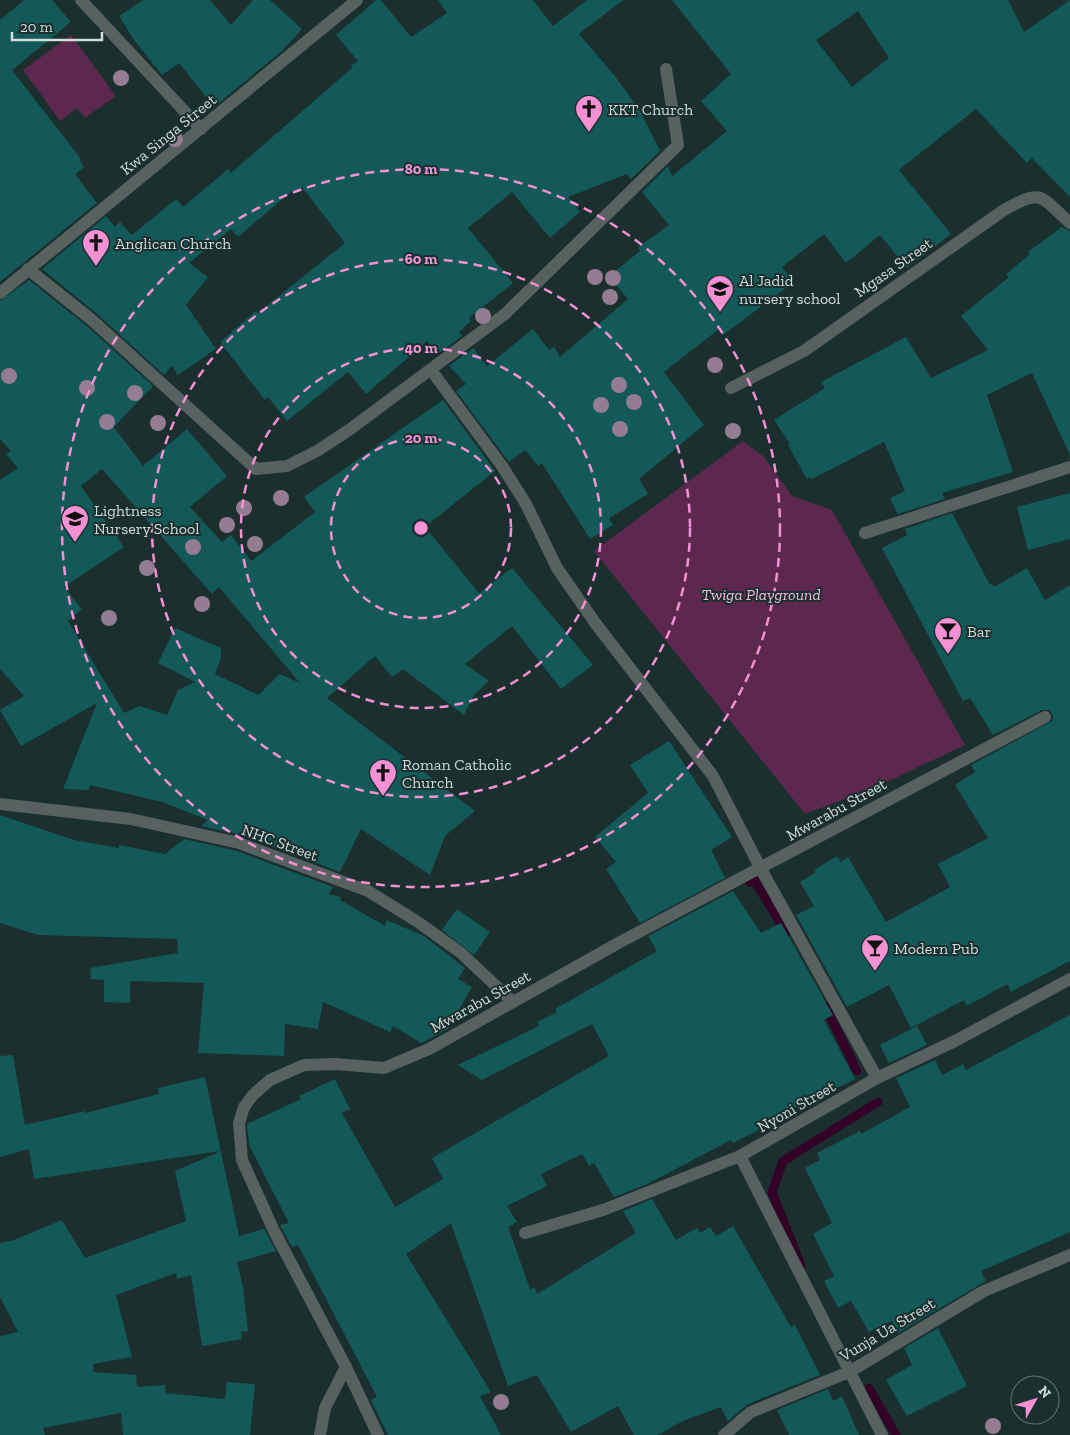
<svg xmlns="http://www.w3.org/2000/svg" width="1070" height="1435" viewBox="0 0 1070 1435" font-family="'Zilla Slab',serif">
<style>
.green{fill:#5c284d}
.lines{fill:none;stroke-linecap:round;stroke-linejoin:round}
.stream{stroke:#320327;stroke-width:9}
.building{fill:#125958;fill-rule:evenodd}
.street{stroke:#576160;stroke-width:12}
.tree{fill:#947d92}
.ring{fill:none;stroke:#f491d4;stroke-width:2.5;stroke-dasharray:9 6}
.labels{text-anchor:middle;stroke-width:4;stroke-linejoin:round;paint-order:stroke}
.poi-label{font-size:16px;fill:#d1dddd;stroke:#1a2f2e;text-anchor:start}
.street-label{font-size:16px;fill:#d1dddd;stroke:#1a2f2e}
.park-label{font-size:16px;font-style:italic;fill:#f8bde3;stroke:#1a2f2e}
.centre{fill:#f491d4;stroke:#1a2f2e;stroke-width:2.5}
.ring-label{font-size:15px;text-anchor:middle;font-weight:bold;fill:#f491d4;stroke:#1a2f2e;stroke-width:4;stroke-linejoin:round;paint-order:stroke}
</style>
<rect width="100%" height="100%" fill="#1a2f2e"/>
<g class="green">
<polygon points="71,35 116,96 85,118 77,108 60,121 23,70"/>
<polygon points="743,441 764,457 792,496 832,510 965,745 874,788 805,814 594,551"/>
</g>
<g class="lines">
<g class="stream">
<polyline points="750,882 755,881 786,933"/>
<polyline points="825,1006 857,1071"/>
<polyline points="801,1266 772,1192 783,1161 878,1102"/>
<polyline points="869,1388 896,1435"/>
</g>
</g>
<g class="building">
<polygon points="24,0 52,0 71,22 12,70 81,159 79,160 84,167 75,174 97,203 0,282 0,20"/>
<polygon points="143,0 210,0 231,25 253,0 270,0 302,29 282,51 214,107 179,63 162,75 134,40 119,16"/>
<polygon points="376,0 381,0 411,37 447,13 438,0 533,0 553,26 587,0 623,0 579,34 615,76 640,111 660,151 631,179 627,174 568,197 580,212 550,238 512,192 468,228 513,283 469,318 471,321 459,332 462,336 438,354 427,341 366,394 348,372 287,421 268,397 265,400 220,342 256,311 258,313 345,243 302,187 295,193 293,190 238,237 231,229 189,263 208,277 186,305 216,349 178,375 172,366 164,375 97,314 42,269 106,216 115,227 120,222 132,235 176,199 183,207 228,169 231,173 352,68 351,66 358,61 336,35"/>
<path d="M672,0H1008L1024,32L1070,0V197L1032,158L1027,163L976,109L899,170L951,234L907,268L880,235L846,263L824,234L782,267L794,282L723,335L719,329L664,372L704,425L639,479L648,494L609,518L613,525L590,539L542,463L538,466L525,450L509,462L456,391L466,384L449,366L473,348L487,366L533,329L549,350L554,347L560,357L628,299L609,276L640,251L638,247L669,225L642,192L668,166L672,176L727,131L701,101L731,74ZM858,11L889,58L852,87L816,40Z"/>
<polygon points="1062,227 1070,231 1070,455 1032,373 987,395 1013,472 942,493 945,499 898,514 890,498 905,491 884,442 812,479 810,477 807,479 788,445 790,444 774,420 825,388 821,382 906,337 931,378 988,350 961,316 1009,277 1006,274 1030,254 1028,252"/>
<path d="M29,280L87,326L153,386L114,427L143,466L187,429L227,476L190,507L222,542L231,535L251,561L315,512L304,497L443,400L495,471L425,527L479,593L512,568L593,665L561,689L512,626L465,664L489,681L474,695L464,715L403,669L392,677L375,656L327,698L475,811L445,836L430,875L361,829L340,872L242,835L201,826L208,820L162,802L90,785L89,790L63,789L97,703L21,746L0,710L24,696L0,669V480L18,468L6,454L11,451L0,439V301ZM102,469L212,594L219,587L300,683L280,674L258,695L215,674L221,658V648L175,628L158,663L195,682L178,690L167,715L140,706L124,713L68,621L82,609L64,587L124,547L81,486Z"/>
<polygon points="1070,493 1070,539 1028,550 1017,507"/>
<polygon points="952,513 990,585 992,584 994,587 1027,568 1045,600 1070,585 1070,961 1011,992 1007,984 967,1006 964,1000 911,1028 889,985 847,1007 796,915 814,906 800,882 816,872 814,870 837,856 841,862 848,857 886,922 950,887 938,864 988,838 955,785 975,772 971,765 1052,721 1053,717 1050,710 1042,710 993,735 970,698 963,701 882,548 907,535 905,529"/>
<polygon points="669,741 732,837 711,850 725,878 640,923 606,869 616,862 595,837 648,793 630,765"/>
<polygon points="0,815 74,840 119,848 119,845 165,854 184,839 237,851 333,887 329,894 341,897 340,900 385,926 387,920 424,936 465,968 458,979 472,987 448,1029 421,1043 393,1026 390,1032 323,1002 318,1029 285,1024 284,1056 198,1053 204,983 130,981 130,1003 104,1002 104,980 91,979 90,968 178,953 177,939 38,935 0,923"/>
<polygon points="733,891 761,933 781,923 833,1015 824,1020 855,1079 833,1090 831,1086 755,1132 733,1143 731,1140 647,1184 614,1197 594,1163 589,1166 582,1154 541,1174 547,1186 507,1206 517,1222 508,1227 530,1289 535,1288 537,1294 636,1233 623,1211 652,1199 676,1240 697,1228 700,1233 710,1227 716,1236 733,1226 791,1327 795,1325 820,1375 748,1404 728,1421 721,1407 685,1420 657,1435 634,1435 618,1406 571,1432 537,1375 508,1386 451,1223 406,1254 491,1392 480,1396 501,1435 388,1435 371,1400 377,1397 298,1245 292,1247 280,1225 289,1223 249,1145 247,1124 301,1099 299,1096 335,1079 350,1109 342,1113 395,1207 443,1179 432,1158 609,1056 592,1024 482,1080 458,1065 539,1026 537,1022 557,1012 555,1009 657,951 648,936"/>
<polygon points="457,909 490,932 474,955 442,930"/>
<polygon points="1070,1015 1070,1232 981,1271 986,1281 898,1333 892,1321 869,1332 851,1301 838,1308 824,1281 834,1276 813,1234 832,1223 805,1168 820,1160 817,1153 860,1131 861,1134 910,1107 896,1078 935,1060 942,1075 963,1064 966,1070"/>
<polygon points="917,1026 927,1045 889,1063 880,1045"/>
<polygon points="13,1055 25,1125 85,1111 85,1113 159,1094 158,1088 205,1077 239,1236 264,1229 276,1251 237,1262 243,1287 248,1331 241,1332 242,1339 202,1346 191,1275 177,1279 176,1273 116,1295 132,1357 93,1364 93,1372 136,1375 137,1387 165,1385 166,1393 225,1399 227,1382 255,1384 250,1435 123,1435 121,1413 43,1428 45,1435 0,1435 0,1336 18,1332 0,1297 0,1243 14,1240 62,1220 85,1258 186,1221 175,1171 221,1151 34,1179 29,1149 0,1157 0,1056"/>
<polygon points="938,1328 967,1386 907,1416 886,1380 912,1365 904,1348"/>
<polygon points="828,1389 833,1401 842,1396 859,1435 789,1435 777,1410"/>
</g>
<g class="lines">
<g class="street">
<polyline points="81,0 201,129"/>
<polyline points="28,269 92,320 256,469 287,466 317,451 349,430 505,314 678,145 666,69"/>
<polyline points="0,293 357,0"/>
<polyline points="431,370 502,466 526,504 557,568 596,624 713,776 761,869 877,1078"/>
<path d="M731,388L804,351L1004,210C1043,188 1040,196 1070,223"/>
<polyline points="865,533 1070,467"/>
<polyline points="0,804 131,819 239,843 368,891 418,922 461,953 512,1001"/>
<polyline points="740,1156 882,1435"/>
<polyline points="525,1233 603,1210 740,1156 877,1078 955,1041 1070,979"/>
<polyline points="320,1435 325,1408 346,1367"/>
<polyline points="378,1435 346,1367 274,1231 242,1160 239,1123 244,1107 253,1095 270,1080 304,1065 336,1064 384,1068 429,1049 622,941 1045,717"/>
<polyline points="724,1435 751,1412 849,1372 984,1291 1070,1255"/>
</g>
</g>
<g class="tree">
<circle cx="121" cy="78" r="8"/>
<circle cx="175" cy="139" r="8"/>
<circle cx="595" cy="277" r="8"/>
<circle cx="613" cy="278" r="8"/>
<circle cx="610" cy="297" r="8"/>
<circle cx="483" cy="316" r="8"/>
<circle cx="715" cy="365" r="8"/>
<circle cx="9" cy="376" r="8"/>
<circle cx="619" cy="385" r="8"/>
<circle cx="87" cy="388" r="8"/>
<circle cx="135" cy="393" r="8"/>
<circle cx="634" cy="402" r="8"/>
<circle cx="601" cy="405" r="8"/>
<circle cx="107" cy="422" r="8"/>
<circle cx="158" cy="423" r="8"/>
<circle cx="620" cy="429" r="8"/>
<circle cx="733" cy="431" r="8"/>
<circle cx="281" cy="498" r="8"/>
<circle cx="244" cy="508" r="8"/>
<circle cx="227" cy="525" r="8"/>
<circle cx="255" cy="544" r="8"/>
<circle cx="193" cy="547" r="8"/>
<circle cx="147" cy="568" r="8"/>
<circle cx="202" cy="604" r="8"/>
<circle cx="109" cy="618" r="8"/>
<circle cx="501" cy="1402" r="8"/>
<circle cx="993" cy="1426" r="8"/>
</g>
<g class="ring">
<circle cx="421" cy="528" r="90"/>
<circle cx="421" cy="528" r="180"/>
<circle cx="421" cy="528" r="269"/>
<circle cx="421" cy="528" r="359"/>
</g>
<defs>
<symbol id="church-pin" viewBox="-11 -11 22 30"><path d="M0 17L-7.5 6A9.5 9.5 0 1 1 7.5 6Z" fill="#f491d4" stroke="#1a2f2e"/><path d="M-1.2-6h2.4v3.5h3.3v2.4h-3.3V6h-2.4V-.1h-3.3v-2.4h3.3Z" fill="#111"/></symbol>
<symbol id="school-pin" viewBox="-11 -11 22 30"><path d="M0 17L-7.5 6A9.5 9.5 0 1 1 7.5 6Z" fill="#f491d4" stroke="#1a2f2e"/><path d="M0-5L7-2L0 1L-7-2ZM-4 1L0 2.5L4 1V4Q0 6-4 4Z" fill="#111"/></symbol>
<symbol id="bar-pin" viewBox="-11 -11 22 30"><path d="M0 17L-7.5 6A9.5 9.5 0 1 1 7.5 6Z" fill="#f491d4" stroke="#1a2f2e"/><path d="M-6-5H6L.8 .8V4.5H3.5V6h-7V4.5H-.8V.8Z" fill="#111"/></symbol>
</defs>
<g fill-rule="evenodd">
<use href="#church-pin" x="573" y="93" width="32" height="43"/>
<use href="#church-pin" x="80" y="227" width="32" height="43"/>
<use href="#school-pin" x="704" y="273" width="32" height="43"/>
<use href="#school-pin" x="59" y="503" width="32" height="43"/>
<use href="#bar-pin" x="932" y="615" width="32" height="43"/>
<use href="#church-pin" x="367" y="757" width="32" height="43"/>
<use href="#bar-pin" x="859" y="932" width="32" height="43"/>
</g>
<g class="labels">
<g class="poi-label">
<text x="608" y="115">KKT Church</text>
<text x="115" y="249">Anglican Church</text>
<text x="739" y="286">Al Jadid<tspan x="739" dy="18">nursery school</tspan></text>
<text x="94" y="516">Lightness<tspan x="94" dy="18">Nursery School</tspan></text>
<text x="967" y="637">Bar</text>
<text x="402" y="770">Roman Catholic<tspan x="402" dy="18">Church</tspan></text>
<text x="894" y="954">Modern Pub</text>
</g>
<g class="street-label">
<text transform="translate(168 134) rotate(-39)" y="6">Kwa Singa Street</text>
<text transform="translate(893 267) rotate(-35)" y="6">Mgasa Street</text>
<text transform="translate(836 809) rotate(-29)" y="6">Mwarabu Street</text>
<text transform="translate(280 842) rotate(20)" y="6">NHC Street</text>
<text transform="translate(480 1001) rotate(-29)" y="6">Mwarabu Street</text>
<text transform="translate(796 1106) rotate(-30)" y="6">Nyoni Street</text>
<text transform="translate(887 1329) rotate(-31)" y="6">Vunja Ua Street</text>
</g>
<g class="park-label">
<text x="761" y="600">Twiga Playground</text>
</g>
</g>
<circle cx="421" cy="528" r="8" class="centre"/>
<g class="ring-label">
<text x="421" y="174">80 m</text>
<text x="421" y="264">60 m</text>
<text x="421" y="353">40 m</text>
<text x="421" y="443">20 m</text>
</g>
<g transform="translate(1035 1400) rotate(51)"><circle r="24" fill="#1a2f2e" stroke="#637574"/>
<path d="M0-4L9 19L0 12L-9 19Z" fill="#f491d4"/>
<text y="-8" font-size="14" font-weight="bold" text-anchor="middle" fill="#d1dddd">N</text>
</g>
<path d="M12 32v8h90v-8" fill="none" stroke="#d1dddd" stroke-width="2.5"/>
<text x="20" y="32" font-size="15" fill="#d1dddd" stroke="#1a2f2e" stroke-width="4" paint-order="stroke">20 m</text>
</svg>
